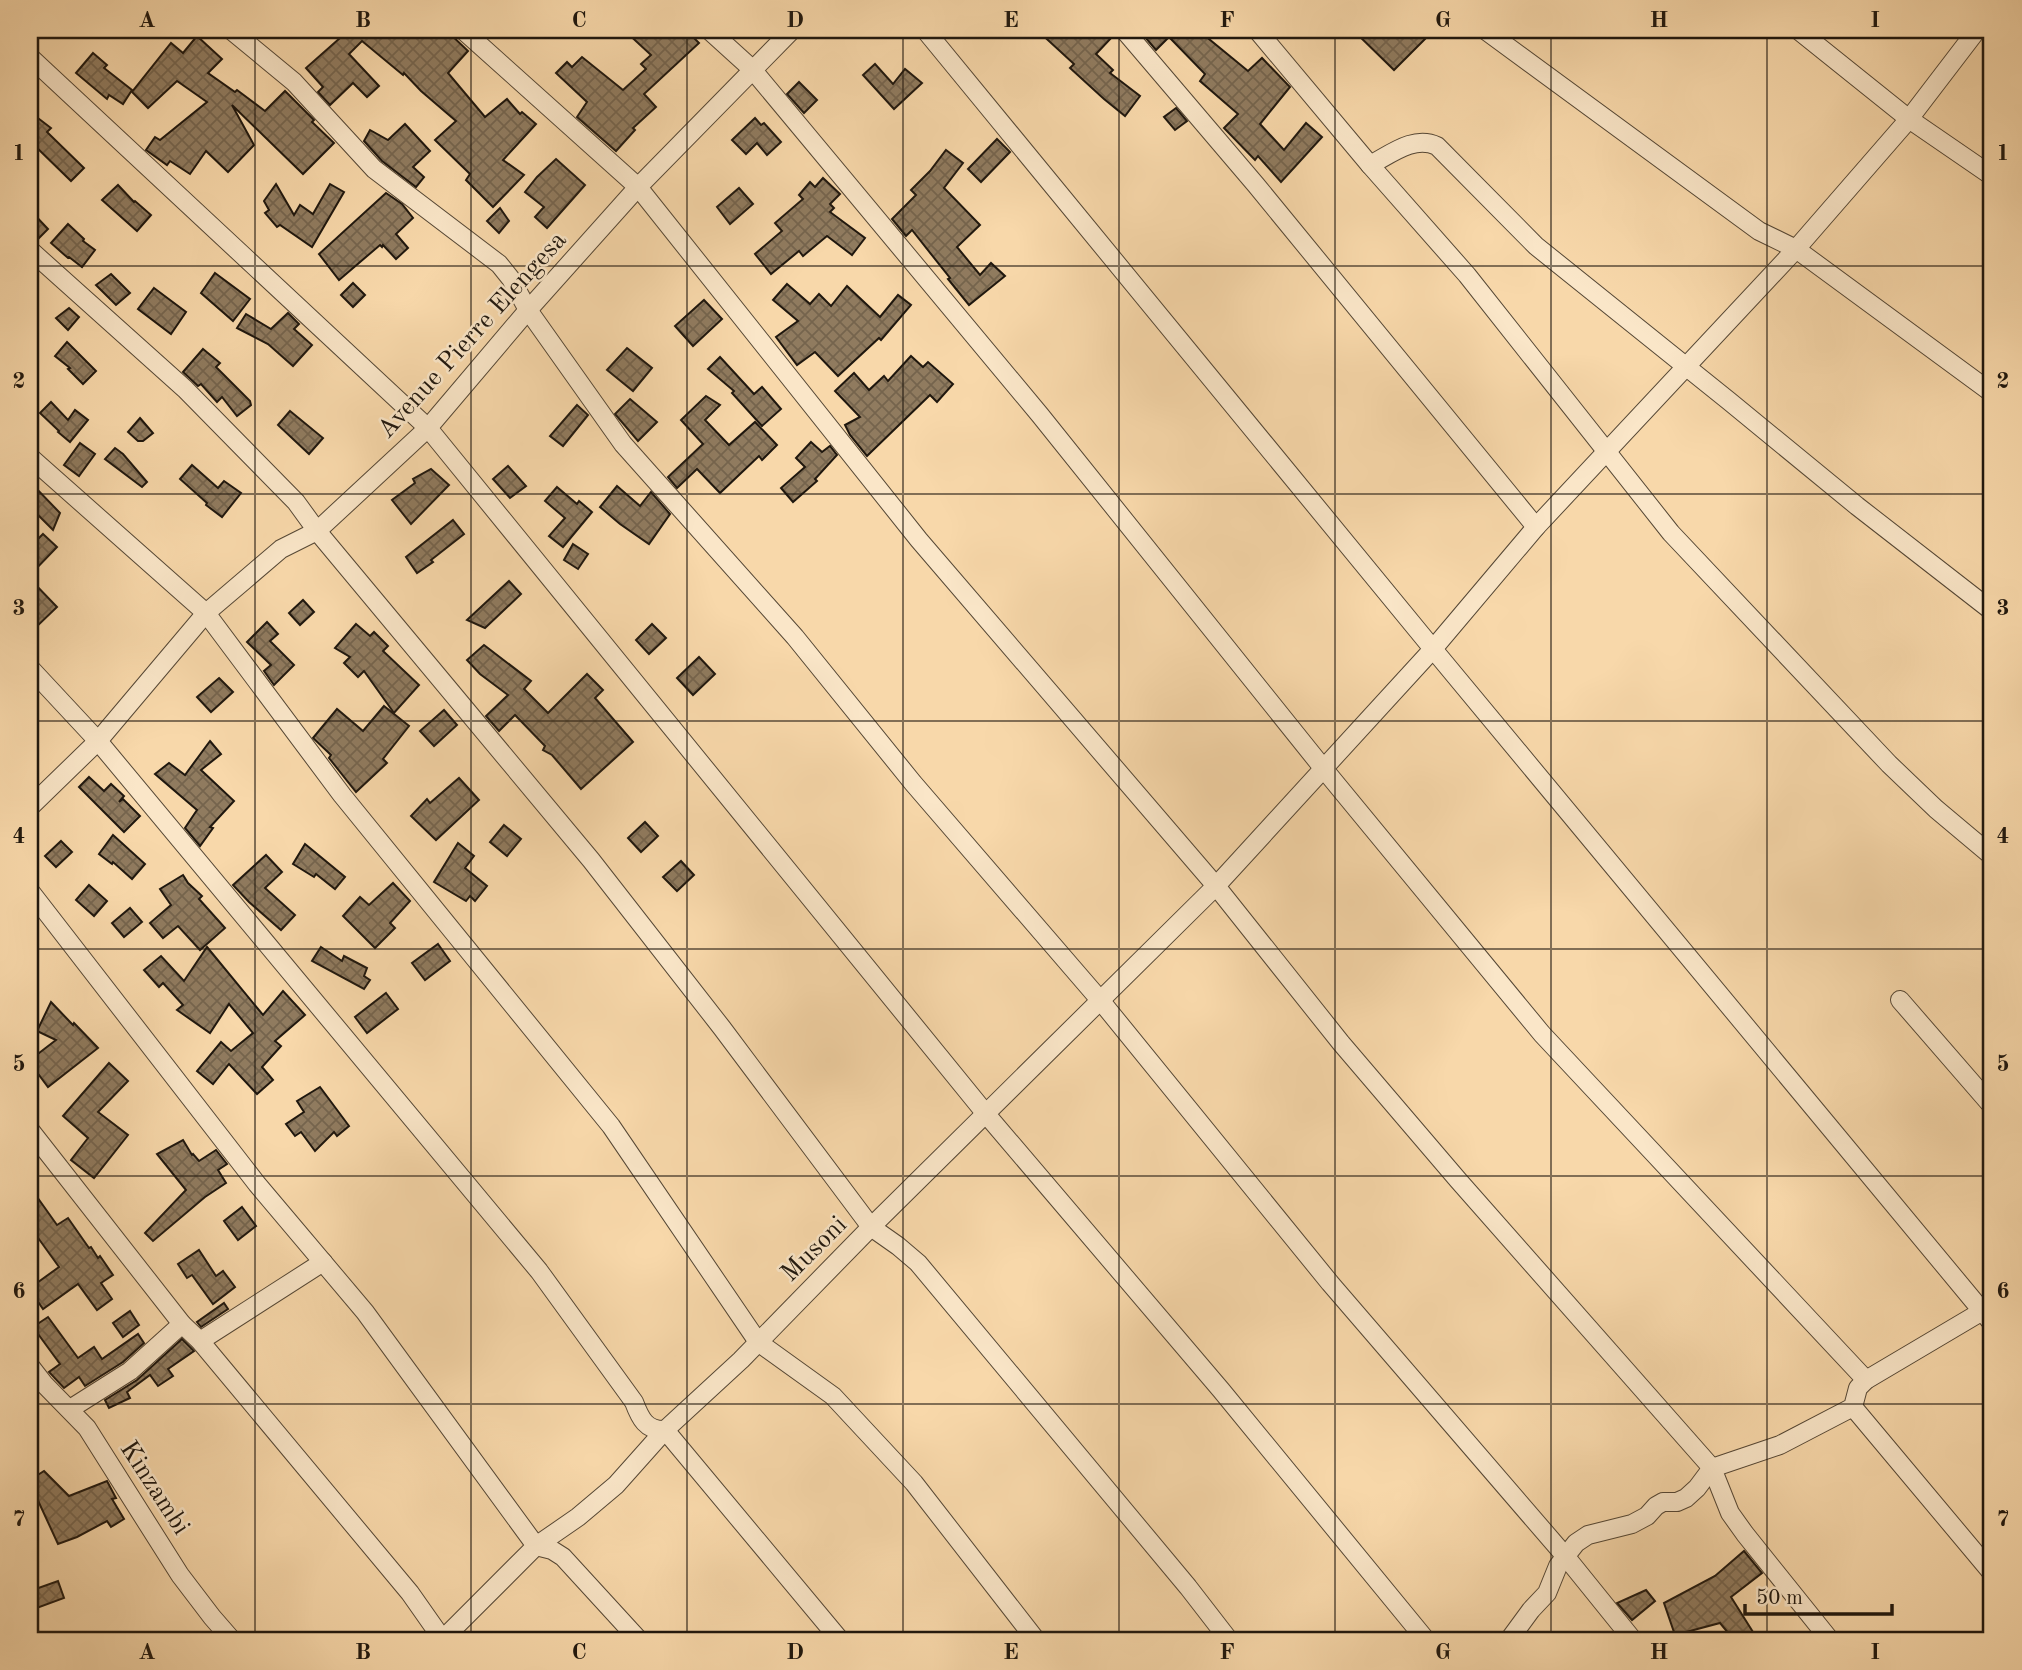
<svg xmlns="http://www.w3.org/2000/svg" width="2022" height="1670" viewBox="0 0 2022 1670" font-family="'Old Standard TT',serif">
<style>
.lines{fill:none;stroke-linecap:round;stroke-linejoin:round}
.stream{stroke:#75634c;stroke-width:6}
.building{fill:url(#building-cross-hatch);stroke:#1f170e;stroke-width:2}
.street-casing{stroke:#554735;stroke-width:20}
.street{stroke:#fae6c8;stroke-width:18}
.grid{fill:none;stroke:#1f170e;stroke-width:2;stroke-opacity:0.55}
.labels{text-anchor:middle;stroke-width:5;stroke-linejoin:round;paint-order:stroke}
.street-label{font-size:26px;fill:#1f170e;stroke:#fae6c8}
.neatline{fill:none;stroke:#1f170e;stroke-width:2.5}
.grid-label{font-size:23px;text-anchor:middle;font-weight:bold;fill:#1f170e}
</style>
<defs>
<pattern id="building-cross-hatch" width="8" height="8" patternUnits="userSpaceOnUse" patternTransform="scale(1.75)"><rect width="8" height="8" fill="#907b5f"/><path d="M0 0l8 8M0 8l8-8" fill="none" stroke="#75644d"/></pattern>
</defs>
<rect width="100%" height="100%" fill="#f8d8aa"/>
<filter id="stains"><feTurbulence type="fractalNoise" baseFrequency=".00286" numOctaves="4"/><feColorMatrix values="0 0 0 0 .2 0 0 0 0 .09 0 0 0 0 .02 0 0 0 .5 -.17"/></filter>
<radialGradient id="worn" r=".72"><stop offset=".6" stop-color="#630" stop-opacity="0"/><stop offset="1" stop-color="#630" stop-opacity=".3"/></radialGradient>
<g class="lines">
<polyline class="stream" points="1883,32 1885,30"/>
</g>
<g class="building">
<polygon points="349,30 446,30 468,51 448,73 485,117 507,99 520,114 522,112 536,124 503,160 524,175 493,207 466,180 470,174 435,140 456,121 421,91 404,73 403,75 362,41 349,54 379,86 367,97 353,83 330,105 318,92 323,87 306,68"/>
<polygon points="624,30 686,30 699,43 644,94 656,107 633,128 635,130 616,151 577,117 587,102 556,73 567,62 572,67 582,57 623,90 646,69 641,64 651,55"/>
<polygon points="1037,30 1113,30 1114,35 1096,54 1113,70 1110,73 1140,96 1125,116 1104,99 1070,68 1074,64"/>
<polygon points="1139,30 1215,30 1209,39 1248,71 1262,58 1290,87 1260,124 1284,150 1306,123 1322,137 1281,182 1258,156 1255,160 1224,128 1238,114 1200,81 1205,74 1169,37 1156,50"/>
<polygon points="1353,30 1434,30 1394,70"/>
<polygon points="197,36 222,59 208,73 235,92 237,90 265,111 285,91 314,120 312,122 334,143 303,174 232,105 254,145 228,172 206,151 190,174 170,161 167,165 146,150 155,137 160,140 207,102 177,81 148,108 132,92 171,43 183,53"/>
<polygon points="93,53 107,65 104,68 132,90 123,104 109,95 107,99 76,73"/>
<polygon points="875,64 893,84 905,69 922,83 894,109 863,75"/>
<polygon points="799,82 817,100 804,113 787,94"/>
<polygon points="1176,108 1187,121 1175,130 1164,117"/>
<polygon points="30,112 51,128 47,132 84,168 71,181 30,141"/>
<polygon points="755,118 761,125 764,123 781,142 767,155 757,143 746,154 732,140"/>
<polygon points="405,124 430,151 413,167 424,177 416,187 382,161 364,141 370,130 388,140"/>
<polygon points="997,139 1010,152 981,182 968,169"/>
<polygon points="946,150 963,163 944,188 980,225 957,247 980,275 991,263 1005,276 969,305 948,279 950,278 912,230 906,236 892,219 916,195 911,190 930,171"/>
<polygon points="556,159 585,185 547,228 535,217 544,207 525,192 537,177"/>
<polygon points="823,178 840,194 830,204 834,208 830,212 865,238 852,255 827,236 803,256 799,251 771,274 755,254 782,231 775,223 803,199 799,195 810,182 815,187"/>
<polygon points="276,184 294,215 300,205 313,214 330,184 344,192 312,247 280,225 277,227 265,213 269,210 264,201"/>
<polygon points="118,185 134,202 135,201 151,215 137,231 102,200"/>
<polygon points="739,188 753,204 730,224 717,207"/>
<polygon points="386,193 402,204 413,218 396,234 408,248 396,259 383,245 382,247 380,245 339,280 319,254"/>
<polygon points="500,208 509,221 499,233 487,221"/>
<polygon points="30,210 48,229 36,241 30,239"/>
<polygon points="68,224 84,239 83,241 95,250 82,267 69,257 68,258 51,243"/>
<polygon points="215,273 250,299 233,321 201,293"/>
<polygon points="111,274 130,293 116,305 96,285"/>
<polygon points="353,283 365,295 353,307 341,295"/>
<polygon points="787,284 810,304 819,294 831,306 847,286 880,317 898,295 911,305 881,340 879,338 838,376 815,352 797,365 776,337 798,321 773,300"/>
<polygon points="154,288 186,312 171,334 138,309"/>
<polygon points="704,300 722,319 693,346 675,326"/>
<polygon points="69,308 79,317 68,330 56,318"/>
<polygon points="288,313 299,324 294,329 312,345 293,366 268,344 237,328 246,314 271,329"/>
<polygon points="67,342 96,371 83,384 68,369 70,368 55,356"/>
<polygon points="627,348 652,368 633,391 607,370"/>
<polygon points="203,349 220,363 216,367 250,401 251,405 237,416 222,397 217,402 201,384 198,386 183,372"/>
<polygon points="911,356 923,367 928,362 953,384 937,402 930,395 867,456 850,435 845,425 860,417 835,391 854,373 869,390 884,376 888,381"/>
<polygon points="720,357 754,394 762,387 781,409 762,426 732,393 734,391 708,369"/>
<polygon points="706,396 720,405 705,420 729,445 755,422 777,445 762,460 759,456 720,493 697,469 677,488 668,477 703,444 681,420"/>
<polygon points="630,399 657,422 638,441 615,414"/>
<polygon points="51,402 68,420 75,410 88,420 70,442 58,432 59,431 40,413"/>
<polygon points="577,405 588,415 563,446 550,436"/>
<polygon points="290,411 323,438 309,454 278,425"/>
<polygon points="140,418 153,433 143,441 138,441 128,432"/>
<polygon points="811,442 822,452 830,446 837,455 815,479 817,481 793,502 781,488 805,467 796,458"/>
<polygon points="80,443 95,454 79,476 64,465"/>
<polygon points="115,448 123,454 147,482 142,487 105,459"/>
<polygon points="192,465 218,488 224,481 241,493 222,517 206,505 207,503 180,479"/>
<polygon points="508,466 526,486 510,498 493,479"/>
<polygon points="431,469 449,485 411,524 392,500 415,483 413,479"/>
<polygon points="30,482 60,513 53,530 30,507"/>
<polygon points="617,486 640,506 651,492 670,514 649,544 620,524 600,507"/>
<polygon points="557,487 577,504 579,501 592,512 563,547 549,536 565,518 545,501"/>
<polygon points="453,520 464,534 431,560 433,562 417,573 406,557"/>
<polygon points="43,534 57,547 30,575 30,547"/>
<polygon points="573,544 588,554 578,569 564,560"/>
<polygon points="30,579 57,607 30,633"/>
<polygon points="509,581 521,594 485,628 467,620"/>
<polygon points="303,600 314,612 300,625 289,613"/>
<polygon points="267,622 278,634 270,641 294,665 274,685 264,671 271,665 247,642"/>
<polygon points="356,624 370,636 374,632 388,646 383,651 419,685 394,713 364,671 358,677 344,663 350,657 335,648"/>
<polygon points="652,624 666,638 649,654 636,640"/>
<polygon points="484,645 531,681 524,689 548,713 587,674 603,690 595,698 633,742 581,789 552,755 543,750 545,746 515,715 499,731 486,716 508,695 480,674 467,660"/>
<polygon points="699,657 715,674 693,695 677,678"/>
<polygon points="219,678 233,692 211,712 197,697"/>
<polygon points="384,706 409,726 383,759 387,763 356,792 329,758 331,755 313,738 337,709 363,731"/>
<polygon points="444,710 457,725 434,746 420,731"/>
<polygon points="210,741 221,754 201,770 234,801 210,827 213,828 200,846 185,828 197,810 155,774 169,763 185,775"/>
<polygon points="89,777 104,791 111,784 124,796 119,802 123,799 140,816 124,832 79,787"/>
<polygon points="459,778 479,800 436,840 411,816 427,799 430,803"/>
<polygon points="645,822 658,836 641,852 628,838"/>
<polygon points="504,825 521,839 507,856 490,842"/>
<polygon points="113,835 145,864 132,879 113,862 112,864 99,854"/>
<polygon points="61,841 72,852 56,867 45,856"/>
<polygon points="458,843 474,856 465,868 487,886 475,901 470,896 466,901 434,882"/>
<polygon points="305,844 345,877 335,889 316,874 314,877 293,864"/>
<polygon points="266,855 282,872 265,888 295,915 281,930 249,902 233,885"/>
<polygon points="681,861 694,875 677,891 663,877"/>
<polygon points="183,875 188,883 202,896 199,899 225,928 200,950 178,926 163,938 150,923 171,905 160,889"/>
<polygon points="393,883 410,901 390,923 395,928 375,948 343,916 360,897 369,905"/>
<polygon points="89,885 107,901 94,916 76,900"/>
<polygon points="130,908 142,922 124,937 112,923"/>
<polygon points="438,944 450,961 425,980 412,963"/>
<polygon points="207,947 263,1015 283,991 305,1015 275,1041 281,1046 262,1067 273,1080 257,1094 229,1064 213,1084 197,1071 221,1042 231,1051 253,1033 229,1004 210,1033 177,1010 183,1005 163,983 159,987 144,970 161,956 184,981"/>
<polygon points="321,947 342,961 344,956 367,968 364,976 370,980 364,989 312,961"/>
<polygon points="386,993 398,1009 367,1033 355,1017"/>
<polygon points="51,1002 73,1025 74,1023 98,1048 48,1087 30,1063 30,1060 56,1040 37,1031"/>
<polygon points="109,1063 128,1081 98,1112 128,1135 94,1178 71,1160 88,1138 63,1116"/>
<polygon points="320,1087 349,1126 337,1136 334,1132 315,1151 301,1132 295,1136 286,1124 304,1112 297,1101"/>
<polygon points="183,1140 192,1155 193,1154 199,1161 216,1150 227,1164 218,1170 226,1183 205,1197 153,1241 145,1233 186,1190 157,1154"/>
<polygon points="30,1187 57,1225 68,1218 89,1248 91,1247 98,1258 100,1256 113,1275 101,1283 112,1299 97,1310 78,1284 43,1309 30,1290 30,1288 59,1267 36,1235 30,1239"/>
<polygon points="242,1207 256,1226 238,1240 224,1221"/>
<polygon points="199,1250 216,1276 223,1271 235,1287 213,1304 192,1275 187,1278 178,1264"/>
<polygon points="224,1303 228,1309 201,1327 197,1322"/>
<polygon points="130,1311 139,1325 123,1337 113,1323"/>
<polygon points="48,1317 78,1358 94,1347 102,1359 138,1334 144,1343 123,1362 85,1386 79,1377 64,1388 49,1372 60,1364 33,1327"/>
<polygon points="182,1339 194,1351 168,1369 173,1376 158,1386 150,1375 127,1392 130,1398 109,1408 105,1400 137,1380"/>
<polygon points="44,1471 69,1496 107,1481 116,1498 112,1499 124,1519 111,1527 107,1521 77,1537 58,1544 35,1494 38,1492 30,1480"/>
<polygon points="1744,1551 1762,1573 1731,1597 1758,1640 1734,1640 1720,1623 1675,1635 1664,1603 1715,1576"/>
<polygon points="58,1581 64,1598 34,1609 30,1599 30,1591"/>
<polygon points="1646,1590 1655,1601 1632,1620 1617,1603"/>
</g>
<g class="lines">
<defs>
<g id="street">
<polyline points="231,30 294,82 374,169 499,264 511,279 528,310 623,444 795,637 913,783 1100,1000 1330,1283 1566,1557 1633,1640"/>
<polyline points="463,30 638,187 919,540 1216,886 1341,1043 1458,1180 1712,1468 1730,1513 1745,1534 1830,1640"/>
<polyline points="709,30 752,69 1040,415 1323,768 1542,1034 1866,1380"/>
<polyline points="925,30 1433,649 1992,1323"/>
<polyline points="1124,30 1256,185 1536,527"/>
<polyline points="1257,30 1370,165 1467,275 1671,533 1889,764 1936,809 1992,856"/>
<polyline points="1485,30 1759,231 1796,249 1992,393"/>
<polyline points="1798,30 1909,119 1992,176"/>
<polyline points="30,57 428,428 986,1114 1221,1390 1426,1640"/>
<path d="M1370,165C1391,154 1414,135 1437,146L1536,246L1729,401L1857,506L1992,611"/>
<polyline points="30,250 185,389 296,502 317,531 591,860 722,1028 871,1227 898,1246 918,1263 1188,1587 1229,1640"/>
<polyline points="30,457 206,613 342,795 611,1126 758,1342 833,1396 914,1483 1036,1640"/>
<path d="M30,668L98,741L539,1271L634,1402C640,1418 646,1431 665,1430L840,1640"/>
<polyline points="30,807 98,741 206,613 281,549 317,531 428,428 528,310 638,187 792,30"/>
<polyline points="30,891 257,1184 365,1312 536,1546 552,1550 563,1557 639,1640"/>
<polyline points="1900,1000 1992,1106"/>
<polyline points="30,1130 182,1324 200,1341 410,1593 443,1640"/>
<polyline points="200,1341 323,1262"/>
<polyline points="30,1366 44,1384 87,1428 180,1575 212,1617 232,1640"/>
<polyline points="1853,1407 1992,1573"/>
<polyline points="70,1409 130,1371 182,1324"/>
<polyline points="30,1635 33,1640"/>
<polyline points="442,1640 536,1546 578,1517 616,1485 665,1430 741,1360 871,1227 1216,886 1433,649 1536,527 1796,249 1909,119 1977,30"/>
<polyline points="1509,1640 1531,1610 1547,1593 1558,1566 1576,1543 1588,1535 1632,1524 1647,1516 1656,1506 1663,1502 1677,1502 1686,1498 1697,1488 1712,1468 1780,1445 1853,1407 1858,1388 1866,1380 1991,1306"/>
</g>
</defs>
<use href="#street" class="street-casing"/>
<use href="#street" class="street"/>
</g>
<path class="grid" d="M255,30V1640M471,30V1640M687,30V1640M903,30V1640M1119,30V1640M1335,30V1640M1551,30V1640M1767,30V1640M30,266H1992M30,494H1992M30,721H1992M30,949H1992M30,1176H1992M30,1404H1992"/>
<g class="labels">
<g class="street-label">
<text transform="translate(471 334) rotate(-48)" y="9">Avenue Pierre Elengesa</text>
<text transform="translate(813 1248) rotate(-45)" y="9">Musoni</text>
<text transform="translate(156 1487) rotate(57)" y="9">Kinzambi</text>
</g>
</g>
<rect width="2022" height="1670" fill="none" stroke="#f8d8aa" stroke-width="77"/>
<path d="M1745 1604v10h147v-10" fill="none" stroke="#1f170e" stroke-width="3.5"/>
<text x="1756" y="1604" font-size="21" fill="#1f170e" stroke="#fae6c8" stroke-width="5" paint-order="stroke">50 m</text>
<rect x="38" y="38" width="1945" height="1594" class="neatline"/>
<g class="grid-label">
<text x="147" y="27">A</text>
<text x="363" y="27">B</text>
<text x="579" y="27">C</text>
<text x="795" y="27">D</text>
<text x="1011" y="27">E</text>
<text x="1227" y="27">F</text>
<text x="1443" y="27">G</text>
<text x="1659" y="27">H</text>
<text x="1875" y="27">I</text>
<text x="19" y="160">1</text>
<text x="2003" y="160">1</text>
<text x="19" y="388">2</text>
<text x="2003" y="388">2</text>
<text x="19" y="615">3</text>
<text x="2003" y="615">3</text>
<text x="19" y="843">4</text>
<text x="2003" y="843">4</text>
<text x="19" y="1071">5</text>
<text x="2003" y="1071">5</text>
<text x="19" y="1298">6</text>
<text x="2003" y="1298">6</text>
<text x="19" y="1526">7</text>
<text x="2003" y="1526">7</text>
<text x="147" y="1659">A</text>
<text x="363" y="1659">B</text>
<text x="579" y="1659">C</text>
<text x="795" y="1659">D</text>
<text x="1011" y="1659">E</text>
<text x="1227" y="1659">F</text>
<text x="1443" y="1659">G</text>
<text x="1659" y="1659">H</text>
<text x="1875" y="1659">I</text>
</g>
<rect width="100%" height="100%" filter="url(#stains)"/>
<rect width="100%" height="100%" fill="url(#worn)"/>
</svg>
